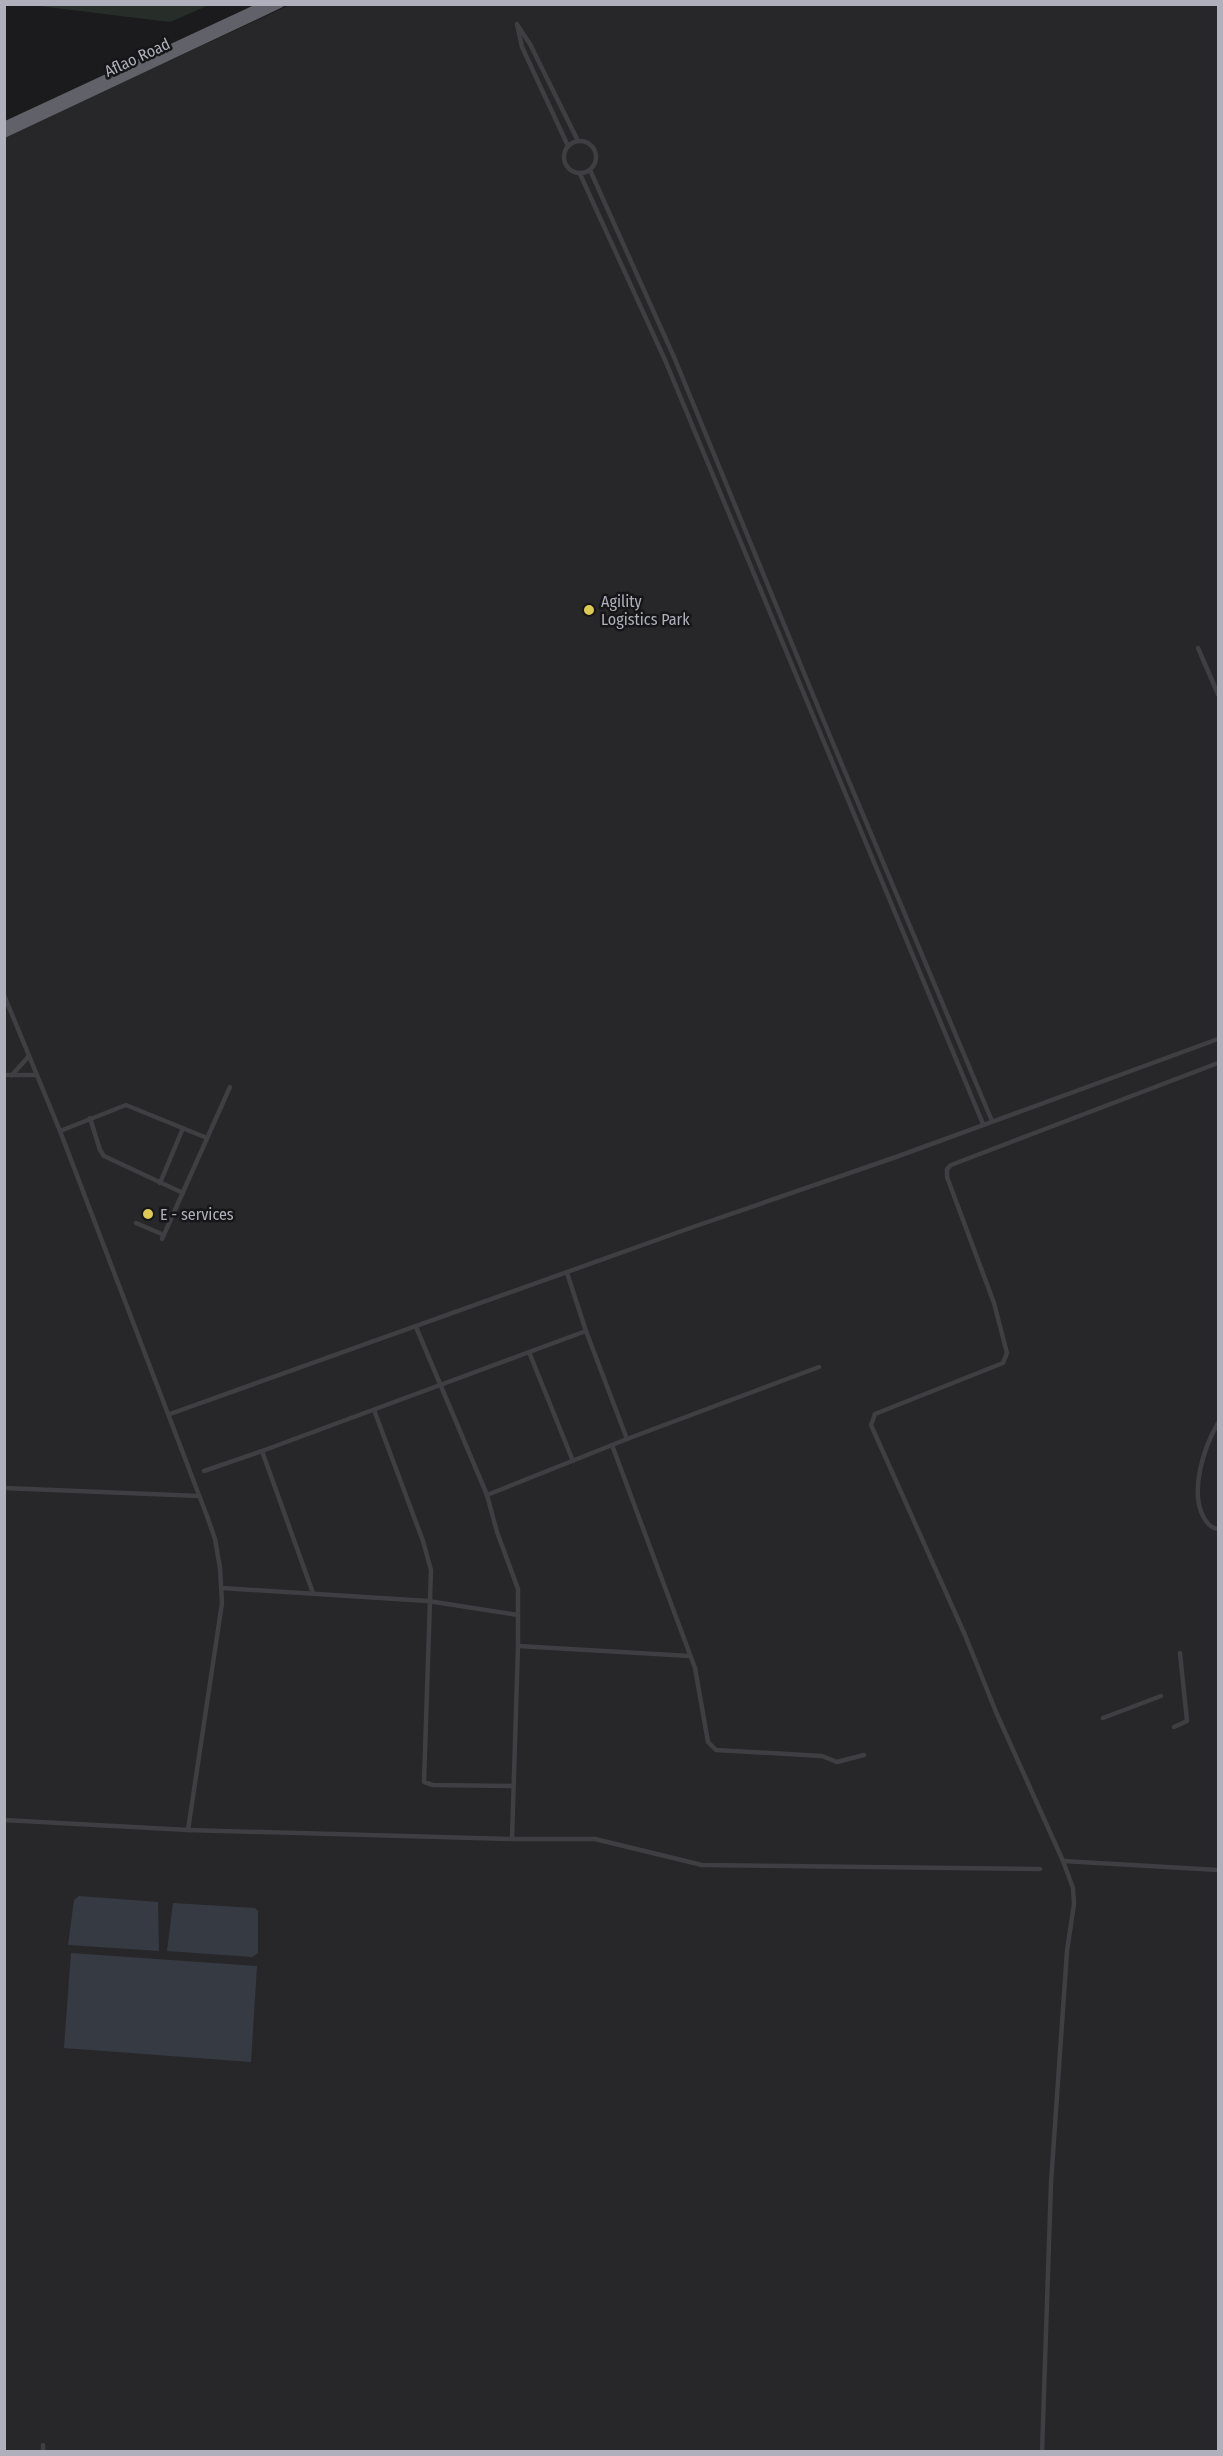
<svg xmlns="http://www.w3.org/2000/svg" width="1223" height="2456" viewBox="0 0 1223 2456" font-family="'Fira Sans Condensed',sans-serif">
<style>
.built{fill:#27272a}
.green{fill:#272e29}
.water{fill:#363b43}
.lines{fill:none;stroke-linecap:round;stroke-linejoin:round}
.minor{stroke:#3e3e43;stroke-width:4.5}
.trunk{stroke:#616269;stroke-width:8}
.poi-dot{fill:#ddca52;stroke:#161618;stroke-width:2}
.labels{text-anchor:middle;stroke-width:5;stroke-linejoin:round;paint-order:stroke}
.street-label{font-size:16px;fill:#afb0bb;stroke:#161618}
.poi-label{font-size:16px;fill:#afb0bb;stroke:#161618;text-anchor:start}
</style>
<rect width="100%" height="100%" fill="#1b1b1d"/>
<polygon class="built" points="290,5 1218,5 1218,2451 5,2451 4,137"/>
<polygon class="green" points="31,5 209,5 170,22"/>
<g class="water">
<polygon points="79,1896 158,1902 159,1951 68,1945 74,1900"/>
<polygon points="173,1903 255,1908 258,1911 258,1953 252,1957 167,1951"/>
<polygon points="71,1953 257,1966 251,2062 64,2048"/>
</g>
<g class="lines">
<g class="minor">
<polyline points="517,24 522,47 568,146"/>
<polyline points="518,26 530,44 578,141"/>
<circle cx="580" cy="157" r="16"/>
<polyline points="590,170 674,357 832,741 992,1121"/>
<polyline points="580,174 665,360 983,1124"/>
<polyline points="1198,648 1218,694"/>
<polyline points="4,995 60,1131 207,1516 215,1539 220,1568 222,1603 188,1830 4,1820"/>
<polyline points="4,1075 36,1075"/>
<polyline points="12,1075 29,1056"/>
<polyline points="90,1118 100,1150 104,1156 183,1193"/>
<polyline points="60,1131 126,1105 207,1138"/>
<polyline points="160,1183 183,1128"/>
<polyline points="136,1223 164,1235"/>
<polyline points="162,1239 230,1087"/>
<polyline points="567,1273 586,1331 627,1439"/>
<polyline points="416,1327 487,1495 497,1532 518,1589 518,1646 512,1839"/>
<polyline points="529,1352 573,1461"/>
<polyline points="374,1410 423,1541 431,1570 424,1782 433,1785 512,1786"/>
<polyline points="170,1414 693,1227 896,1157 1218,1039"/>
<path d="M1218,1423C1204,1447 1189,1492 1204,1518C1208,1524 1211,1528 1218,1529"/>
<polyline points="612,1445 695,1668 708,1742 716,1750 822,1756 837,1762 864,1755"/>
<polyline points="262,1451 313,1593"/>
<polyline points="204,1471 262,1451 586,1331"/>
<polyline points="4,1488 199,1496"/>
<polyline points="487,1495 627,1439 819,1367"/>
<polyline points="222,1588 428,1601 518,1615"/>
<polyline points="518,1646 690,1656"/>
<polyline points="1103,1718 1161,1696"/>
<polyline points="1174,1727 1187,1721 1180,1653"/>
<polyline points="188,1830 512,1839 595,1839 702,1865 1040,1869"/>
<polyline points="1063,1861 1218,1870"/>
<polyline points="43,2452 43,2445"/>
<polyline points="1042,2452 1051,2183 1067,1951 1074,1904 1073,1888 1063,1861 996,1712 965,1635 871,1425 875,1414 1003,1363 1007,1353 994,1303 947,1177 947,1169 951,1165 1218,1063"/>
</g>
<g class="trunk">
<polyline points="4,126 266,4"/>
<polyline points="4,134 280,4"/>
</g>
</g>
<g class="poi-dot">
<circle cx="589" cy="610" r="6"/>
<circle cx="148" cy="1214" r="6"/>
</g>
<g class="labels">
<g class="street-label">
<text transform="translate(137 57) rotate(-25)" y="6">Aflao Road</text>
</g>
<g class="poi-label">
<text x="601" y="607">Agility<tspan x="601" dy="18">Logistics Park</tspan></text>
<text x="160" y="1220">E - services</text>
</g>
</g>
<rect width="1223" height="2456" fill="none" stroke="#afb0bb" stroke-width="12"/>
</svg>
